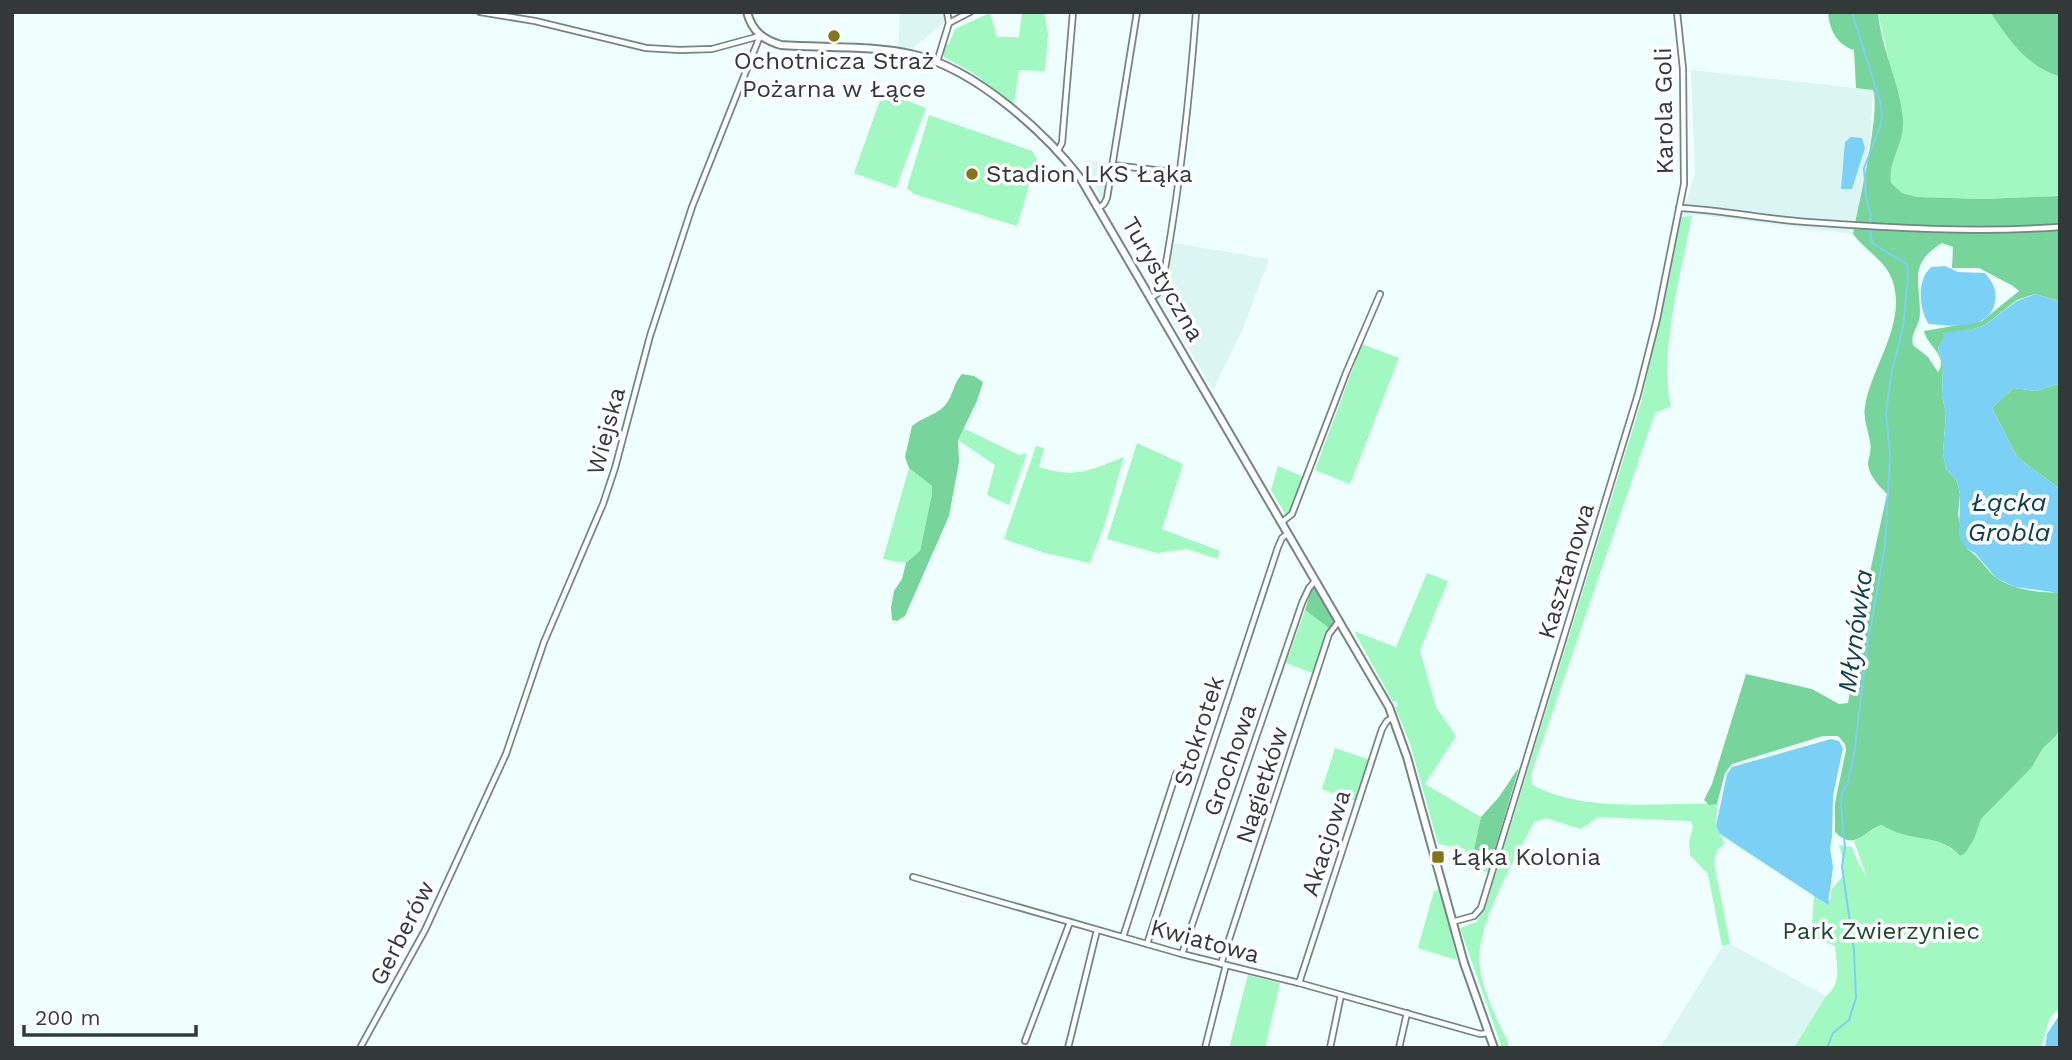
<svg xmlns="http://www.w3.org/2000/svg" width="2072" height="1060" viewBox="0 0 2072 1060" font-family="'Work Sans',sans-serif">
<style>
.built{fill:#dbf5f3}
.green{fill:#a1f8c0}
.forest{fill:#77d49b;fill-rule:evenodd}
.water{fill:#7bd0f5}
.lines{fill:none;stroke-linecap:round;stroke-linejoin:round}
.stream{stroke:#7bd0f5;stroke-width:2}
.minor-casing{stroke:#758584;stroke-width:8}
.secondary-casing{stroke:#758584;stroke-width:10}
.minor{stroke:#fff;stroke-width:4.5}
.secondary{stroke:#fff;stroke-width:6}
.poi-dot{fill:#837619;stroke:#fff;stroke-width:2.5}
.labels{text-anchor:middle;stroke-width:7;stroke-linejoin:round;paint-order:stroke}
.poi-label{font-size:24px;fill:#333939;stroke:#fff;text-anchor:start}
.street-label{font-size:24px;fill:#333939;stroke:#fff}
.park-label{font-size:24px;fill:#1f462f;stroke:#fff}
.water-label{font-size:26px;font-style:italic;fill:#0b3e51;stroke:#fff}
</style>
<rect width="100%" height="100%" fill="#eefffe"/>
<g class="built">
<polygon points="900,12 944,12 945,22 914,47 913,51 898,48"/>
<polygon points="1691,70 1873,90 1871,133 1853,234 1698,215 1681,217 1695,173"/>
<polygon points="1085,160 1111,164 1104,202 1084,169"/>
<polygon points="1174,243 1269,259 1243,328 1213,390 1159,297 1166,290"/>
<polygon points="1730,944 1826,996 1794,1048 1660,1048 1722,947"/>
</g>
<g class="green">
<polygon points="1022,12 1044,12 1048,34 1045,71 1019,70 1014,104 973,73 944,57 944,45 949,44 955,29 990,13 997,37 1019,37"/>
<path d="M1878,12H1990C2011,42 2024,64 2060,77V196L1984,199L1917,197L1902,193L1890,183L1889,175L1892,159L1903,125Z"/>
<polygon points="883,92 926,108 896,188 854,173"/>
<polygon points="929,115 1032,151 1037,159 1017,226 914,194 907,188"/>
<path d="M1692,216C1682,269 1658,355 1671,406L1655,413L1531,775V784C1584,814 1659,802 1717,804L1716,826L1725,844L1717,850L1714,863L1730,944L1722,946L1708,874L1690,855L1689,842L1693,827L1691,821L1598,817L1581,829L1546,818L1534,822C1515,861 1474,925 1480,968C1482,986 1498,1024 1507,1039L1509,1048H1502L1460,928L1476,922L1485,909L1642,399L1681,217Z"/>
<polygon points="1362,344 1399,358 1350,484 1315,470"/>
<polygon points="963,428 1019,455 1027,453 1009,505 987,495 995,465 958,440"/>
<polygon points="1137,443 1183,464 1162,529 1220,551 1217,559 1188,549 1157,553 1107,539"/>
<path d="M1036,446L1044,448L1039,467C1076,479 1091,470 1124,457L1104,526L1090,563L1045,553L1004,539Z"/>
<polygon points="1278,466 1304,477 1290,513 1287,517 1271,490"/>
<polygon points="909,468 932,486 932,494 920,551 906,563 883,559"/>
<polygon points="1427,573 1448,581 1420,650 1436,707 1456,736 1425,784 1481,817 1473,854 1492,859 1488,872 1468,869 1465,849 1438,844 1410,743 1395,707 1398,705 1396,701 1393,702 1354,631 1396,647"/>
<polygon points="1305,610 1329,628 1315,674 1286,663"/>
<path d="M2060,729V1008L2050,1017L2041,1048H1794L1826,996C1842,985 1837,964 1835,946L1816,939L1812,927L1814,894L1825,904L1831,898V890L1842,877V856L1839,845L1852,847L1859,865L1866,875L1854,841L1881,825C1909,837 1939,835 1960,856L1981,819L2034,764L2043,748L2055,737Z"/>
<polygon points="1335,748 1370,760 1356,801 1322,789"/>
<polygon points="1441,889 1457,960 1418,948 1434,891"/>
<polygon points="1248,975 1280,983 1265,1048 1229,1048"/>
</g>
<g class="forest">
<path d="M1828,12H1878C1881,49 1900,83 1903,120C1905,144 1887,161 1891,183L1902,193L1917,197L1984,199L2060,196V301L2035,294L2017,300L1985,325L1943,340L1938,347L1943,366L1942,396L1946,413L1943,452L1946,469L1957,481L1960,494L1958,515L1967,549C1979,556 1985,568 1995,577C2011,589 2041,594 2060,592V729L2055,737L2043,748L2032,767L1981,819L1974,839L1965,853L1960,856C1944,838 1925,840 1902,834C1895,832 1888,828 1881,825C1861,833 1855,851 1835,832V803L1846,750L1845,744L1838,736H1823L1732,764L1725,773L1717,804L1709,805L1704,800L1712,784L1746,674L1812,689L1839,704L1848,703L1866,590L1887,494C1879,486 1868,475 1868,463C1869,456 1872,449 1870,442C1868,429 1863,419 1865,406C1872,365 1906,325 1893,282C1887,262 1866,251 1853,234C1858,206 1881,112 1873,90L1856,88L1854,50C1837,45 1829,29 1828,12ZM1942,243L1953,247L1952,268H1979L2013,286L2019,291L1982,321L1924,331C1927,346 1949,356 1938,372L1928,357L1913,345C1910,332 1920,326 1920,313C1920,281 1908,264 1942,243Z"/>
<path d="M1990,12H2060V77C2024,64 2011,42 1990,12Z"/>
<path d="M962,374L974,376L983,382L977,401L958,440L959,462L949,516L905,616L897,621L892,620L891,608L894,591L902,579L906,563L920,551L932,494V486L909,468L905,457L912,426C921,418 939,414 946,404C953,395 953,384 962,374Z"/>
<polygon points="2057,384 2060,386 2060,489 2017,457 1992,408 2013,388 2036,391"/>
<polygon points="1313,586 1335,622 1329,628 1305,610"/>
<polygon points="1519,767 1492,859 1473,854 1481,817 1499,797"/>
</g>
<g class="water">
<polygon points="1851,137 1862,138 1865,148 1852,189 1841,189 1845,142"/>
<path d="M1945,266L1958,272L1985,273C1993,283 1997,289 1995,302C1990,331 1951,326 1929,324C1921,314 1918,289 1924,277C1925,273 1929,270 1931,267Z"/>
<polygon points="2035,294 2060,301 2060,386 2057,384 2036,391 2013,388 1992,408 2017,457 2060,489 2059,593 2015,587 1996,578 1975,553 1967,549 1959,536 1960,494 1957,481 1946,469 1943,452 1946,413 1942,396 1943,366 1938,346 1943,340 1943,333 1974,329 1985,325 2017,301"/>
<polygon points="1831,739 1839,741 1843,748 1833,796 1832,837 1830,848 1833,867 1828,905 1720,834 1716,826 1727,774 1732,767"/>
<polygon points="2060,1014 2060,1048 2045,1048 2047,1034"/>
</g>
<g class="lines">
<g class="stream">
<polyline points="1852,12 1881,105 1882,118 1880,127 1864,168 1866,198 1871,215 1870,222"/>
<polyline points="1827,1048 1833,1033 1849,1020 1856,998 1854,950 1842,867 1845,847 1841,807 1842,793 1848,782 1854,755 1867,647 1885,546 1890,455 1886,413 1891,375 1903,327 1908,277 1907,264 1872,243 1870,228"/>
</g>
<defs>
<g id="minor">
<polyline points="480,12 535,21 646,48 680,50 712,49 760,36"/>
<polyline points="947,12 949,23"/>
<polyline points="937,62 949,23 970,12"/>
<polyline points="1057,152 1062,143 1073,12"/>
<polyline points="1113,165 1180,173"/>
<polyline points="1099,208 1104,204 1107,198 1137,12"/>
<path d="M1679,208C1722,210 1764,219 1807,222C1891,228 1975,233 2060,227"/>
<path d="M1151,298L1157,294L1162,285C1179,195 1189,104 1196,12"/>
<polyline points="1282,522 1292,514 1346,373 1380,294"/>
<polyline points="913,877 1182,954 1299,983 1480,1034 1489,1033"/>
<polyline points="1452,922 1474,916 1481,908 1638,394 1657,319 1684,184 1683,69 1677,12"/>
<polyline points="1123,937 1176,774"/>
<polyline points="1147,944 1278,547 1282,538 1288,533"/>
<polyline points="1182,954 1302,603 1309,588 1315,581"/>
<polyline points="1221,964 1329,634 1339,621"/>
<polyline points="1299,983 1382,729 1387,721 1393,717"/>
<polyline points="1025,1041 1070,922"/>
<polyline points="360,1048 425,930 506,754 544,642 603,504 615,468 650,336 692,207 760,36"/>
<polyline points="1068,1048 1097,930"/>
<polyline points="1205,1048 1226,965"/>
<polyline points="1330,1048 1341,995"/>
<polyline points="1399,1048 1407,1013"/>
</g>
<path id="secondary" d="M747,12C752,31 763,40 781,45C825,48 872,45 915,55C975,69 1045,132 1081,179L1389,707L1407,757L1464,963L1494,1048"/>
</defs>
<use href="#minor" class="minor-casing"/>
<use href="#secondary" class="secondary-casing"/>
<use href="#minor" class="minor"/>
<use href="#secondary" class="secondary"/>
</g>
<g class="poi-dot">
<circle cx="834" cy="36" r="7"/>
<circle cx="972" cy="174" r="7"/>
<rect x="1431" y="850" width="14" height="14" rx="3.5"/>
</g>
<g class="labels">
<g class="poi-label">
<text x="834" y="69" text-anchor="middle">Ochotnicza Straż<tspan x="834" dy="28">Pożarna w Łące</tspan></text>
<text x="986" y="182">Stadion LKS Łąka</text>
<text x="1452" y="865">Łąka Kolonia</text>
</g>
<g class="street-label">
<text transform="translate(1664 111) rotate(-91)" y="8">Karola Goli</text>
<text transform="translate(1163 279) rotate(60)" y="8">Turystyczna</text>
<text transform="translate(606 431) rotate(-75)" y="8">Wiejska</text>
<text transform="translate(1566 571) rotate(-73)" y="8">Kasztanowa</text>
<text transform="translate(1199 731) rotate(-72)" y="8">Stokrotek</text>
<text transform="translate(1230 760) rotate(-71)" y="8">Grochowa</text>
<text transform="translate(1262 785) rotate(-72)" y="8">Nagietków</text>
<text transform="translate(1326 843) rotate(-72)" y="8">Akacjowa</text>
<text transform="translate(402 933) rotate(-63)" y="8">Gerberów</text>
<text transform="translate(1205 941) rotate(15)" y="8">Kwiatowa</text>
</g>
<g class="park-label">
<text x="1881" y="939">Park Zwierzyniec</text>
</g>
<g class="water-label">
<text x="2009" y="511">Łącka<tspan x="2009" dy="30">Grobla</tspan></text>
<text transform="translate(1855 631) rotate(-82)" y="9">Młynówka</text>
</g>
</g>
<rect width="2072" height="1060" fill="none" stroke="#333939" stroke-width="28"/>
<path d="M24 1025v10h172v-10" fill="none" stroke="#333939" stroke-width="3.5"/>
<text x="35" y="1025" font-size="21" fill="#333939" stroke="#ffffff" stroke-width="5" paint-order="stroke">200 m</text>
</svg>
